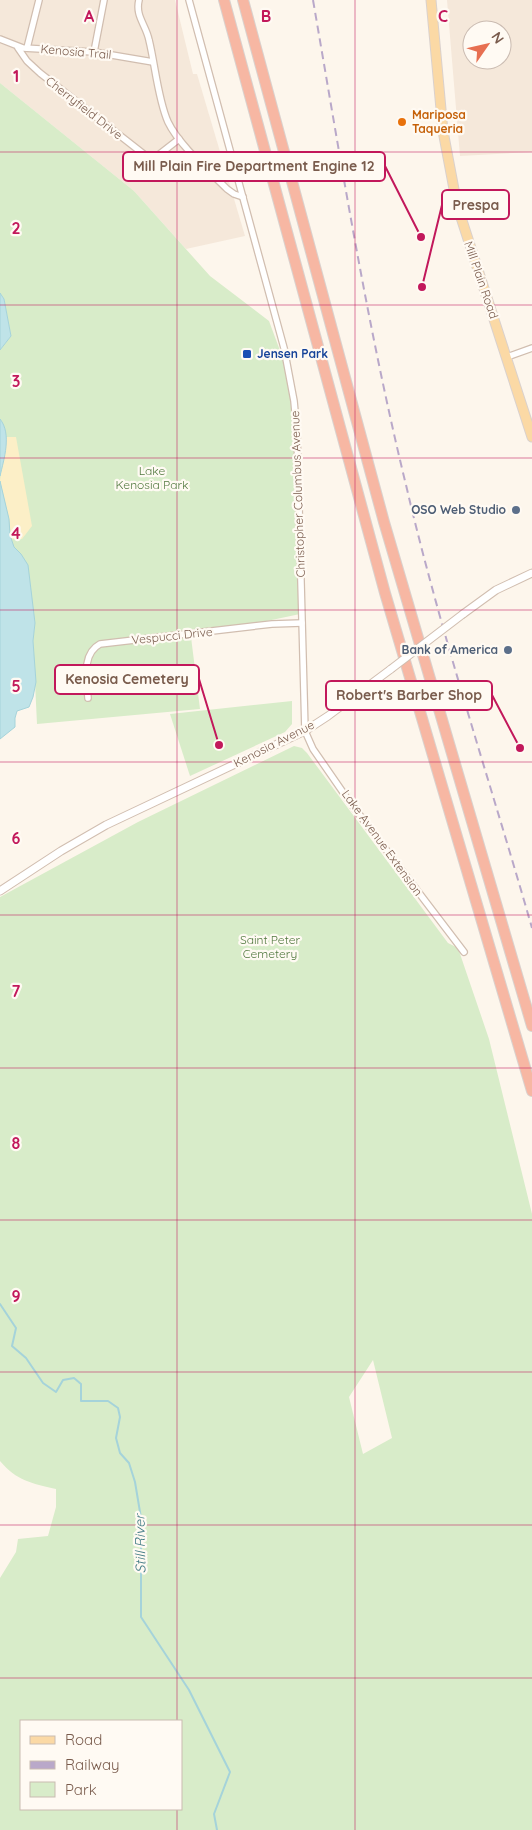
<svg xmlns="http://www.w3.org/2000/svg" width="532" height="1830" viewBox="0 0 532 1830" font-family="Quicksand,sans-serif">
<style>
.residential{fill:#f5e8da;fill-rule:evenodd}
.green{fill:#d8ecc9;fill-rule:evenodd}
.sand{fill:#fcefc7}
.water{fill:#bfe3e8;stroke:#a5d3da}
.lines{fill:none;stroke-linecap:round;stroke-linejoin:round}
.stream{stroke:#a5d3da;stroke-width:2}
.minor-casing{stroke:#d1beb0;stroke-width:8}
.tertiary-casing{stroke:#d1beb0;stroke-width:9}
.primary-casing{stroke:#dad1cd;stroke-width:11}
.motorway-casing{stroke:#dad1cd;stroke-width:12}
.minor{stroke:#fff;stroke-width:5.5}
.tertiary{stroke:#fff;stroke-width:7}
.primary{stroke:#fbd9a5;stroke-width:9}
.motorway{stroke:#f7b7a3;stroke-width:10}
.rail{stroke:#b9a8c9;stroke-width:2;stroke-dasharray:8 5;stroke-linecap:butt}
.tertiary-bridge-casing{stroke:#d1beb0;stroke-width:9;stroke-linecap:butt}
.tertiary-bridge{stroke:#fff;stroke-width:7}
.grid{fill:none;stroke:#c2185b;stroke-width:1;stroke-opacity:0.55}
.food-dot{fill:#e8710a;stroke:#fffaf3;stroke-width:2}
.transit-dot{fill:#1a4fb4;stroke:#fffaf3;stroke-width:2}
.service-dot{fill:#5c6f8a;stroke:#fffaf3;stroke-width:2}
.labels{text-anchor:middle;stroke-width:4.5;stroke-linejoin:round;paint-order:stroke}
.street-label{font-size:12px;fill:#7a5c4d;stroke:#fffaf3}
.food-label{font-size:12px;font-weight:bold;fill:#c56008;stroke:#fffaf3;text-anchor:start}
.transit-label{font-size:12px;font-weight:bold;fill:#164399;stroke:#fffaf3;text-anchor:start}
.park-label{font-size:12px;fill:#537a41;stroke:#fffaf3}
.service-label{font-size:12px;font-weight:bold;fill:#4e5e75;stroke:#fffaf3;text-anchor:end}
.water-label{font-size:14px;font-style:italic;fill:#437c86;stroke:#fffaf3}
.grid-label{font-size:16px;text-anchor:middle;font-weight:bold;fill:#c2185b;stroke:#fffaf3;stroke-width:4.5;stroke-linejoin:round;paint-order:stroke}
.leader{fill:none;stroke:#c2185b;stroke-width:2}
.callout-dot{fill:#c2185b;stroke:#fffaf3;stroke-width:2}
.callout{fill:#fffaf3;stroke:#c2185b;stroke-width:2}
.callout-label{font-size:14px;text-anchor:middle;font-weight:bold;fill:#7a5c4d}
</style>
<rect width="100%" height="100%" fill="#fdf6ec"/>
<g class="residential">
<polygon points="0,0 175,0 193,74 197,74 245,236 186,249 134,191 0,83"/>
<path d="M447,0H532V152L460,156ZM472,30H502V60H472Z"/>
</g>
<g class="green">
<path d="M0,83L134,191L210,276L269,321L285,364L298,421L301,485L300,614L191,637L200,709L37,724L33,641L35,623L21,554C18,551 15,549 13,545C8,535 0,487 0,476C2,460 10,432 0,419V350L11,336L4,299L0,293Z"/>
<polygon points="292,701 292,724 285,732 190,776 170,714"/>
<path d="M294,746L302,748L307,753L448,943L458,948L489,1039L532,1214V1830H0V1578L16,1552L18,1539L48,1536L56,1507V1489C31,1483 17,1481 0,1461V897L138,822ZM373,1360L392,1438L363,1454L349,1397ZM21,1721H181V1809H21Z"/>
</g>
<polygon class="sand" points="6,437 16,437 32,526 22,539 11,539 9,519 0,481"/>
<g class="water">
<polygon points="0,293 4,299 11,336 0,350"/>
<path d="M0,419C12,434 4,459 0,476Z"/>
<polygon points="0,481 9,519 10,535 14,547 21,554 28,565 35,623 33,641 36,682 33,697 29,707 17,711 15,718 15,727 0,739"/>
</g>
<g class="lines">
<polyline class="stream" points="0,1304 16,1328 12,1346 26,1358 43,1383 56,1392 63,1380 74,1378 81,1384 81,1401 108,1401 118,1408 120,1417 116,1438 120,1453 129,1463 135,1482 141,1518 141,1617 189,1690 230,1772 214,1814 217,1830"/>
<defs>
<g id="minor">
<path d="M139,0C135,16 146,25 149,40C155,64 158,100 168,122C179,145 209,171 227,189L234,194L243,197"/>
<polyline points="189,0 284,348 294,401 297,433 305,731 313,749 349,801 464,952"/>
<polyline points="0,39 23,48 94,52 153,62"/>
<polyline points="18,48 27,61 40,73 150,159 152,160 179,139"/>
<polyline points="27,48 39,0"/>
<polyline points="94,52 104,0"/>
<polyline points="507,357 532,348"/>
<path d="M88,698C87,681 81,654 100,644L272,624L302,623"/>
</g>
<g id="tertiary">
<polyline points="463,614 496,590 532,573"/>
<polyline points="0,891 61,851 106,825 305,731 328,716 391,669"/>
</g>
<polyline id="primary" points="431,0 443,131 457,205 532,437"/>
<g id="motorway">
<polyline points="224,0 385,593 532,1091"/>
<polyline points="243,0 384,522 532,1026"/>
</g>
</defs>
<use href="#minor" class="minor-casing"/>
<use href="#tertiary" class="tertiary-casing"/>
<use href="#primary" class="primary-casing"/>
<use href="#motorway" class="motorway-casing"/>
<use href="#minor" class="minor"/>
<use href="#tertiary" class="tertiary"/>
<use href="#primary" class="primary"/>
<use href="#motorway" class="motorway"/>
<path class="rail" d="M313,0C341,162 367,325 406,485C441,635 490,781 532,928"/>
<defs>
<polyline id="tertiary-bridge" points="391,669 463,614"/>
</defs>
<use href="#tertiary-bridge" class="tertiary-bridge-casing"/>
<use href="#tertiary-bridge" class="tertiary-bridge"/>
</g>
<path class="grid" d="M177,0V1721M355,0V1830M0,152H532M0,305H532M0,458H532M0,610H532M0,762H532M0,915H532M0,1068H532M0,1220H532M0,1372H532M0,1525H532M0,1678H532M177,1809V1830"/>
<circle class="food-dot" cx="402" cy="122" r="5"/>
<rect class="transit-dot" x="242" y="349" width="10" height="10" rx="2.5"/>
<g class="service-dot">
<circle cx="516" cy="510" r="5"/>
<circle cx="508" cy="650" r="5"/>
</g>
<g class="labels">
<g class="street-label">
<text transform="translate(76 52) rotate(5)" y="4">Kenosia Trail</text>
<text transform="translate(84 108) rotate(38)" y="4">Cherryfield Drive</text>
<text transform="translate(481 280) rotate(71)" y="4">Mill Plain Road</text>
<text transform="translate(298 494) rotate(-92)" y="4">Christopher Columbus Avenue</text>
<text transform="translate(172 636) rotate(-6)" y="4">Vespucci Drive</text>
<text transform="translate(274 744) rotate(-27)" y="4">Kenosia Avenue</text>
<text transform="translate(382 843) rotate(54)" y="4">Lake Avenue Extension</text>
</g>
<g class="food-label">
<text x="412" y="119">Mariposa<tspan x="412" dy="14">Taqueria</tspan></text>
</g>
<g class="transit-label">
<text x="257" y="358">Jensen Park</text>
</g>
<g class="park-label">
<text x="152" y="475">Lake<tspan x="152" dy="14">Kenosia Park</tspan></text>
<text x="270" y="944">Saint Peter<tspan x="270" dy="14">Cemetery</tspan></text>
</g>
<g class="service-label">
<text x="506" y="514">OSO Web Studio</text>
<text x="498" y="654">Bank of America</text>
</g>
<g class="water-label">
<text transform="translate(140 1544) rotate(-91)" y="5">Still River</text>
</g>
</g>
<g class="grid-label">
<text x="89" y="22">A</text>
<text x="266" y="22">B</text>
<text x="443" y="22">C</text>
<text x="16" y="82">1</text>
<text x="16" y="234">2</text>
<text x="16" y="387">3</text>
<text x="16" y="539">4</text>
<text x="16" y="692">5</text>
<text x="16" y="844">6</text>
<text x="16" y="997">7</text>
<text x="16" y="1149">8</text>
<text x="16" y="1302">9</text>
</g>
<path class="leader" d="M421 237L385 166M422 287L442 205M219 745L199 679M520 748L492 695"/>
<g class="callout-dot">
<circle cx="421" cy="237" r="5"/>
<circle cx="422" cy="287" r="5"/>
<circle cx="219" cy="745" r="5"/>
<circle cx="520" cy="748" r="5"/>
</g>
<g class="callout">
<rect x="123" y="152" width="262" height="29" rx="5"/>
<rect x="442" y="190" width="67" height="29" rx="5"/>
<rect x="55" y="665" width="144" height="29" rx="5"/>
<rect x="326" y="681" width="166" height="29" rx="5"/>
</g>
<g class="callout-label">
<text x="254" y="171">Mill Plain Fire Department Engine 12</text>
<text x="476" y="210">Prespa</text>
<text x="127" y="684">Kenosia Cemetery</text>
<text x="409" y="700">Robert's Barber Shop</text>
</g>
<rect x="20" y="1720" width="162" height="90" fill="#fffaf3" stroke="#cabbb1"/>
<rect x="30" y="1736" width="25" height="8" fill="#fbd9a5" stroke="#cabbb1"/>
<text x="65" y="1745" font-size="15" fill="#7a5c4d">Road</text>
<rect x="30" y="1761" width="25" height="8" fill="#b9a8c9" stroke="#cabbb1"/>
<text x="65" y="1770" font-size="15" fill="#7a5c4d">Railway</text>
<rect x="30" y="1782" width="25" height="15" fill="#d8ecc9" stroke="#cabbb1"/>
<text x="65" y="1795" font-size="15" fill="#7a5c4d">Park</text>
<g transform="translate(487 45) rotate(56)"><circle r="24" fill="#fffaf3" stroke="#cabbb1"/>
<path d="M0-4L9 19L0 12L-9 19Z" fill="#e76f51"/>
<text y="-8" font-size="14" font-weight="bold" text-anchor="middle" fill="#7a5c4d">N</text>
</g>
</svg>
